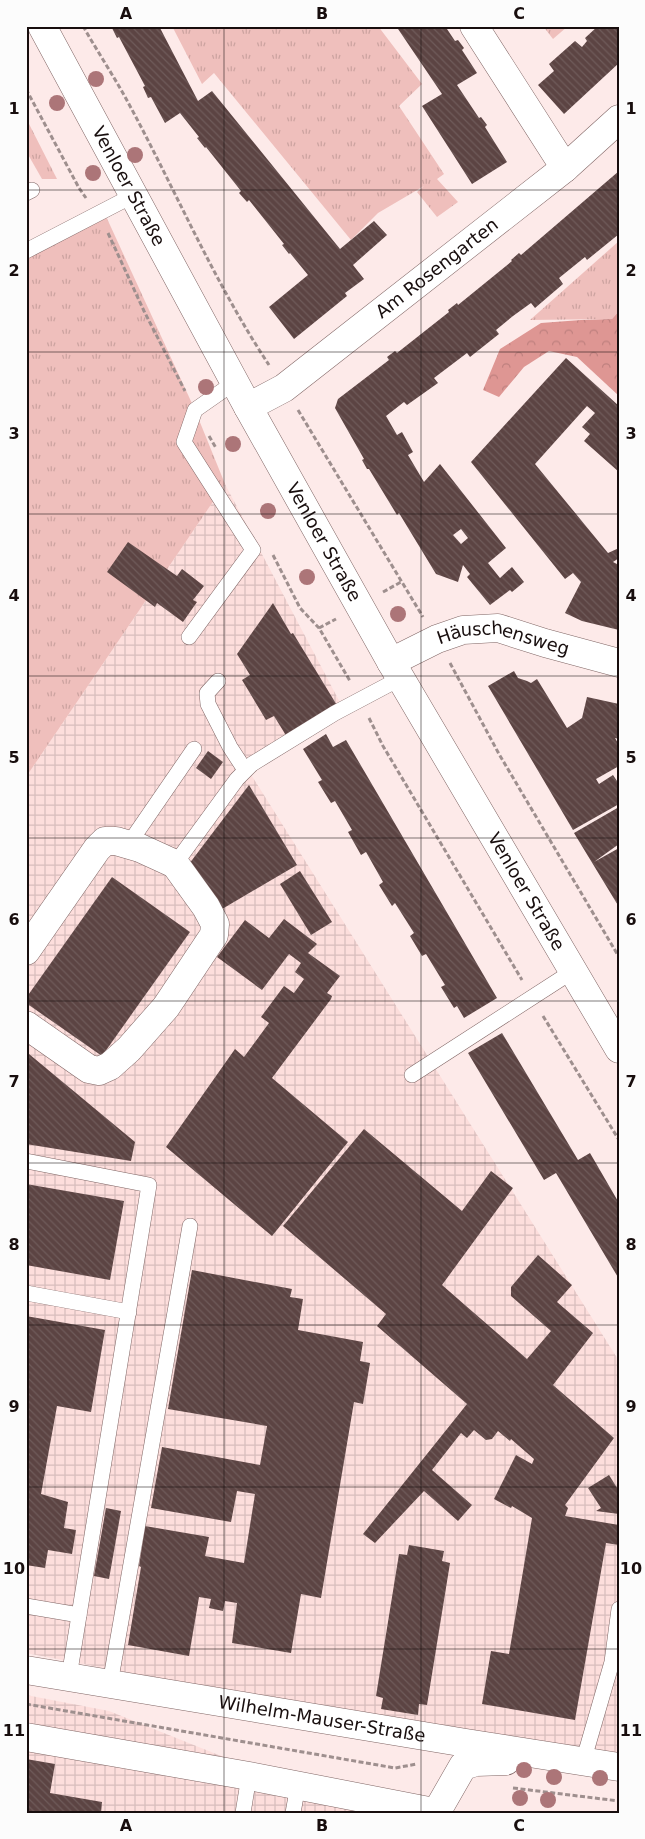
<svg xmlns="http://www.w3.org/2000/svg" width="645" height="1839" viewBox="0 0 645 1839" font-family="'DejaVu Sans',sans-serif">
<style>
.industrial{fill:url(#industrial-grid)}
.grass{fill:url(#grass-tufts)}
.forest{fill:url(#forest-crowns)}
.building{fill:url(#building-back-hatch);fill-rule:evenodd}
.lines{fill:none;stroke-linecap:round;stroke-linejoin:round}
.lane-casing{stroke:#806665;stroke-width:16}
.street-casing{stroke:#806665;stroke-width:29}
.secondary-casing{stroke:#806665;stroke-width:29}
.path{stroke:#9e8f8e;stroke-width:3;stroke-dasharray:5 2.5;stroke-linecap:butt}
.lane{stroke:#fff;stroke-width:15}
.street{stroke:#fff;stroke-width:28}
.secondary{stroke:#fff;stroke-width:28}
.tree{fill:#ac7578}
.grid{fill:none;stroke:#180e0e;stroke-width:1;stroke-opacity:0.55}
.labels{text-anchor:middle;stroke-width:5;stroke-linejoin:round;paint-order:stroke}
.street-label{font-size:18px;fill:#180e0e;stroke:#fcfcfc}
.neatline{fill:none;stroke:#180e0e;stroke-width:2}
.grid-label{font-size:16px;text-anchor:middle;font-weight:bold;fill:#180e0e}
</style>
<defs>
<pattern id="industrial-grid" width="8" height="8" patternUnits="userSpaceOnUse" patternTransform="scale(1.25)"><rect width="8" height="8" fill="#fddedc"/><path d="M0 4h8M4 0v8" fill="none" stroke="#d8bdbc"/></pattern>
<pattern id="grass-tufts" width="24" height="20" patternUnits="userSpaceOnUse" patternTransform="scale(1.25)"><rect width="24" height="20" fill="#efbfbc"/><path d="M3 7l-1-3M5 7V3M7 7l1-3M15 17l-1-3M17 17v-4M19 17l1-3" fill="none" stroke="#cca3a0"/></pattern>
<pattern id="forest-crowns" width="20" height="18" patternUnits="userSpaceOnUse" patternTransform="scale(1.25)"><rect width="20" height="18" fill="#de9693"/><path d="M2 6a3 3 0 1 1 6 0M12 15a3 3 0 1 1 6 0" fill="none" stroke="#be807e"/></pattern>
<pattern id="building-back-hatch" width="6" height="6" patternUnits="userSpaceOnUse" patternTransform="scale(1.25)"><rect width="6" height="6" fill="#5c4443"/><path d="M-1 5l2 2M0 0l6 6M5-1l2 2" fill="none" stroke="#6f5b5a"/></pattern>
</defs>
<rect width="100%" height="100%" fill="#fdeae9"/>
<g class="industrial">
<polygon points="225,484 345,712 250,773 619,1361 619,1762 434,1732 26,1653 26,777"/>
<polygon points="26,1695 109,1711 363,1813 26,1813"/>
</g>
<g class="grass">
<polygon points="172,26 378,26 422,84 399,106 444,174 437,179 458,202 437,217 417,192 424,186 378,213 351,240 214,73 202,84"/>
<polygon points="543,26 568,26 553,39"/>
<polygon points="26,118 57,179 42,179 26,151"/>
<polygon points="104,212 195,410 225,484 26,777 26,252"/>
<polygon points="619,241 619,311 612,319 530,320"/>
</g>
<polygon class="forest" points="619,311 619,396 577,357 549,351 524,367 499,397 483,390 500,349 541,323 581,320 612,319"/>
<g class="building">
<polygon points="112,26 159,26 198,101 212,91 340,249 374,221 387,235 353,265 364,279 345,293 347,296 294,339 269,307 308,275 290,253 289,254 282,245 284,244 249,200 247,202 239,193 241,191 206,147 205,148 197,138 199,137 180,113 165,123 151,97 148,98 143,87 145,86 119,37 117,38 112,28"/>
<polygon points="396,26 445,26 455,41 458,40 464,48 462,50 477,73 457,85 479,118 481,117 487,125 485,127 507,162 472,184 422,106 442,94"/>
<polygon points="598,26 619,26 619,63 564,114 538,85 554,71 549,64 575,41 582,47 587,41 585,38"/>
<path d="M619,171V234L587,260L585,257L559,278L563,284L535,308L531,303L513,316L496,330L499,334L470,357L467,353L434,378L438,383L407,405L404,402L386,416L397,435L402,432L413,452L408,455L424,482L440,464L506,548L488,563L500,578L512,567L524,582L512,592L510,590L490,605L467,577L470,574L463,565L458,582L436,574L399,513L397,515L369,469H367L362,460L364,459L335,408L338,399L389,360L387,357L395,351L397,353L449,312L448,310L457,303L458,305L512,261L511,260L519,253L521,255ZM461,529L468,538L461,544L453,535Z"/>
<polygon points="566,358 619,406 619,472 584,441 590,434 582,427 595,413 587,406 535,464 608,553 619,548 619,558 613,562 619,565 619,630 582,621 565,613 581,582 573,573 565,579 471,462"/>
<polygon points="128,542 177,576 182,569 204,586 193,600 197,602 183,622 157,603 155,607 107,572"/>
<polygon points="273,603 291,634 293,633 338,707 287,737 274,716 266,720 242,680 250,675 237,654"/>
<polygon points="514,671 518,678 527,681 531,683 537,679 567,728 582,718 587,697 619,704 619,739 615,738 619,745 619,766 596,779 599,784 613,775 619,784 619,804 573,830 488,686"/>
<polygon points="326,734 333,747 346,740 497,998 464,1018 457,1006 454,1008 441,987 445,985 426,954 422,956 410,936 414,933 395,903 392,906 379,885 383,882 366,852 361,855 348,832 352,830 335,801 331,803 318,782 322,780 303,749"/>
<polygon points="208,751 223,762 211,779 196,768"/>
<polygon points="249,785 297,865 217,912 189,864"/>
<polygon points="619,807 619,844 594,862 619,848 619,907 574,833"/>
<polygon points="300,871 332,922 311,935 280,884"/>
<polygon points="112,877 190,932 102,1056 26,1003 26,998"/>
<polygon points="284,919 317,944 308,953 340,976 327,993 332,996 331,999 272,1078 348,1142 272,1236 166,1147 235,1049 244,1057 269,1023 261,1017 284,986 294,993 304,979 295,972 301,963 289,954 262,990 217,957 245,920 269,938"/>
<polygon points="502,1033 578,1160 590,1153 619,1203 619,1279 556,1173 544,1180 468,1053"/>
<polygon points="29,1054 135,1142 131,1161 26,1144 26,1057"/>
<polygon points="364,1129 462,1211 491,1171 513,1188 442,1285 527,1359 551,1331 511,1296 511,1287 538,1255 572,1285 557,1302 593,1333 553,1385 614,1438 565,1505 568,1508 565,1516 619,1525 619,1545 606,1543 575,1720 482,1704 491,1651 509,1654 532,1518 512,1506 511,1508 494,1499 516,1455 532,1464 534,1459 511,1439 510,1441 498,1431 492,1439 486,1440 474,1430 467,1438 461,1433 432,1470 472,1505 458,1521 424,1491 375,1543 363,1534 467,1404 377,1326 386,1314 283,1226"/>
<polygon points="26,1184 124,1201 110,1280 26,1265"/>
<polygon points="192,1270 292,1289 290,1297 303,1299 298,1330 363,1342 360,1361 370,1363 363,1404 354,1402 321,1598 301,1594 291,1653 232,1643 237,1603 225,1601 223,1611 209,1608 211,1599 199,1597 189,1656 128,1645 141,1567 139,1566 145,1526 209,1537 205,1556 244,1563 255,1494 237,1491 231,1522 151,1508 162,1447 260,1465 267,1426 168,1409"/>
<polygon points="26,1316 105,1330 91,1412 57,1406 41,1494 68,1502 64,1528 76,1530 72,1554 48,1550 45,1568 26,1565"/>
<polygon points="609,1475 619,1491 619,1514 596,1511 601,1508 588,1488"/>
<polygon points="106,1508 121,1511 109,1579 94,1576"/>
<polygon points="409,1545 444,1551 442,1561 450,1563 427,1705 419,1704 418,1715 381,1709 383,1698 376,1696 399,1554 407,1555"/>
<polygon points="26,1759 55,1764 50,1793 102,1802 101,1813 26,1813"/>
</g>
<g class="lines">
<defs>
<g id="lane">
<polyline points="26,193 32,190"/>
<polyline points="26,251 134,195"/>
<polyline points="189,637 253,550 184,442 195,410 235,382"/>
<polyline points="218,681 207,693 208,704 230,747 245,770"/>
<polyline points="128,845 194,749"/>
<polyline points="175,864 237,779 252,764 335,713 401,678"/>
<polyline points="412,1075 573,971"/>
<polyline points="26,1161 149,1185 69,1677"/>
<polyline points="26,1293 129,1312"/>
<polyline points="26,1606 79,1615"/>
<polyline points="110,1684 190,1226"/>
<polyline points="583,1762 612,1662 619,1609"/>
<polyline points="243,1813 249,1776"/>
<polyline points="293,1813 298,1785"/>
</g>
<g id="street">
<polyline points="474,26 565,168"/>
<path id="s1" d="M248,407L284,388L565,168L619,119"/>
<path id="s2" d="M391,662L437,639L463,630L498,628L545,643L619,663"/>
<polyline points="26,951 97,849 105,841 116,841 140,848 175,864 206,907 215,924 214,935 166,1007 129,1049 110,1066 99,1071 89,1069 26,1025"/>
</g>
<g id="secondary">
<path id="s3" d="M42,26L248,407L391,662L619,1049"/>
<path id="s4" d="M26,1670L466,1743L619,1767"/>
<polyline points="26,1737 249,1776 439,1813"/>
<polyline points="436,1813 463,1766 476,1762 506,1761"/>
</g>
</defs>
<use href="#lane" class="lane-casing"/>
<use href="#street" class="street-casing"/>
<use href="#secondary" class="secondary-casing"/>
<g class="path">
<path d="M83,26C96,49 111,72 124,95C173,184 212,279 269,365"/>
<polyline points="26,89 79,188 86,198"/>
<polyline points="108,233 144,311 185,391"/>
<polyline points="298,410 423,617"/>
<polyline points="209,436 216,448"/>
<polyline points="273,555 300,608 319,628 350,681"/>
<polyline points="383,592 401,582"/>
<polyline points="319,628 336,619"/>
<polyline points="450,663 499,754 619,957"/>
<polyline points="369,718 383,746 522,980"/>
<polyline points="543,1016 619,1140"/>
<polyline points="26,1704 395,1768 417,1764"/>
<polyline points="513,1788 619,1801"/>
</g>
<use href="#lane" class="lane"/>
<use href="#street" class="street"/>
<use href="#secondary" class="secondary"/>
</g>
<g class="tree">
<circle cx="96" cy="79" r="8"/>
<circle cx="57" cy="103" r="8"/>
<circle cx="135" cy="155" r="8"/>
<circle cx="93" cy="173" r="8"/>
<circle cx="206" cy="387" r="8"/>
<circle cx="233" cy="444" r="8"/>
<circle cx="268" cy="511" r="8"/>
<circle cx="307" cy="577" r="8"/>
<circle cx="398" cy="614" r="8"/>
<circle cx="524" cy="1770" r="8"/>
<circle cx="554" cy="1777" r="8"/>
<circle cx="600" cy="1778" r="8"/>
<circle cx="520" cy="1798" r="8"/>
<circle cx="548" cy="1800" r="8"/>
</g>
<path class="grid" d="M224,26V1813M421,26V1813M26,190H619M26,352H619M26,514H619M26,676H619M26,838H619M26,1001H619M26,1163H619M26,1325H619M26,1487H619M26,1649H619"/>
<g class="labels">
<g class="street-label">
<text dy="6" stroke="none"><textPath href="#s3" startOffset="182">Venloer Straße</textPath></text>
<text dy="6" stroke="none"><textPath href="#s1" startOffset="235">Am Rosengarten</textPath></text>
<text dy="6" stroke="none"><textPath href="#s3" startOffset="588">Venloer Straße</textPath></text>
<text dy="6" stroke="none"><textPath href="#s2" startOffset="120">Häuschensweg</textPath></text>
<text dy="6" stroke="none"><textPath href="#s3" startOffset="992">Venloer Straße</textPath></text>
<text dy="6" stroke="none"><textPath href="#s4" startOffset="300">Wilhelm-Mauser-Straße</textPath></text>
</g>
</g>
<rect width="645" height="1839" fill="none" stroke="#fcfcfc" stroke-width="55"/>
<rect x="28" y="28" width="590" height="1784" class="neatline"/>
<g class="grid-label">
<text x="126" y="19">A</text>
<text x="322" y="19">B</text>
<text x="519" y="19">C</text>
<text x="14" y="114">1</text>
<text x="631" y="114">1</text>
<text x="14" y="276">2</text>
<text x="631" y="276">2</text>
<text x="14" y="439">3</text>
<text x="631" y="439">3</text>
<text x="14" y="601">4</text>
<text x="631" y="601">4</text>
<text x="14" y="763">5</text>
<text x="631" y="763">5</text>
<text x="14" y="925">6</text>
<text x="631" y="925">6</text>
<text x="14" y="1087">7</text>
<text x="631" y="1087">7</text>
<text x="14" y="1250">8</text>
<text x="631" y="1250">8</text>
<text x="14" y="1412">9</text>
<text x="631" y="1412">9</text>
<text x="14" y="1574">10</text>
<text x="631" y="1574">10</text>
<text x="14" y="1736">11</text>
<text x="631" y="1736">11</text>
<text x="126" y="1831">A</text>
<text x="322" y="1831">B</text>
<text x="519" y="1831">C</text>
</g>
</svg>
